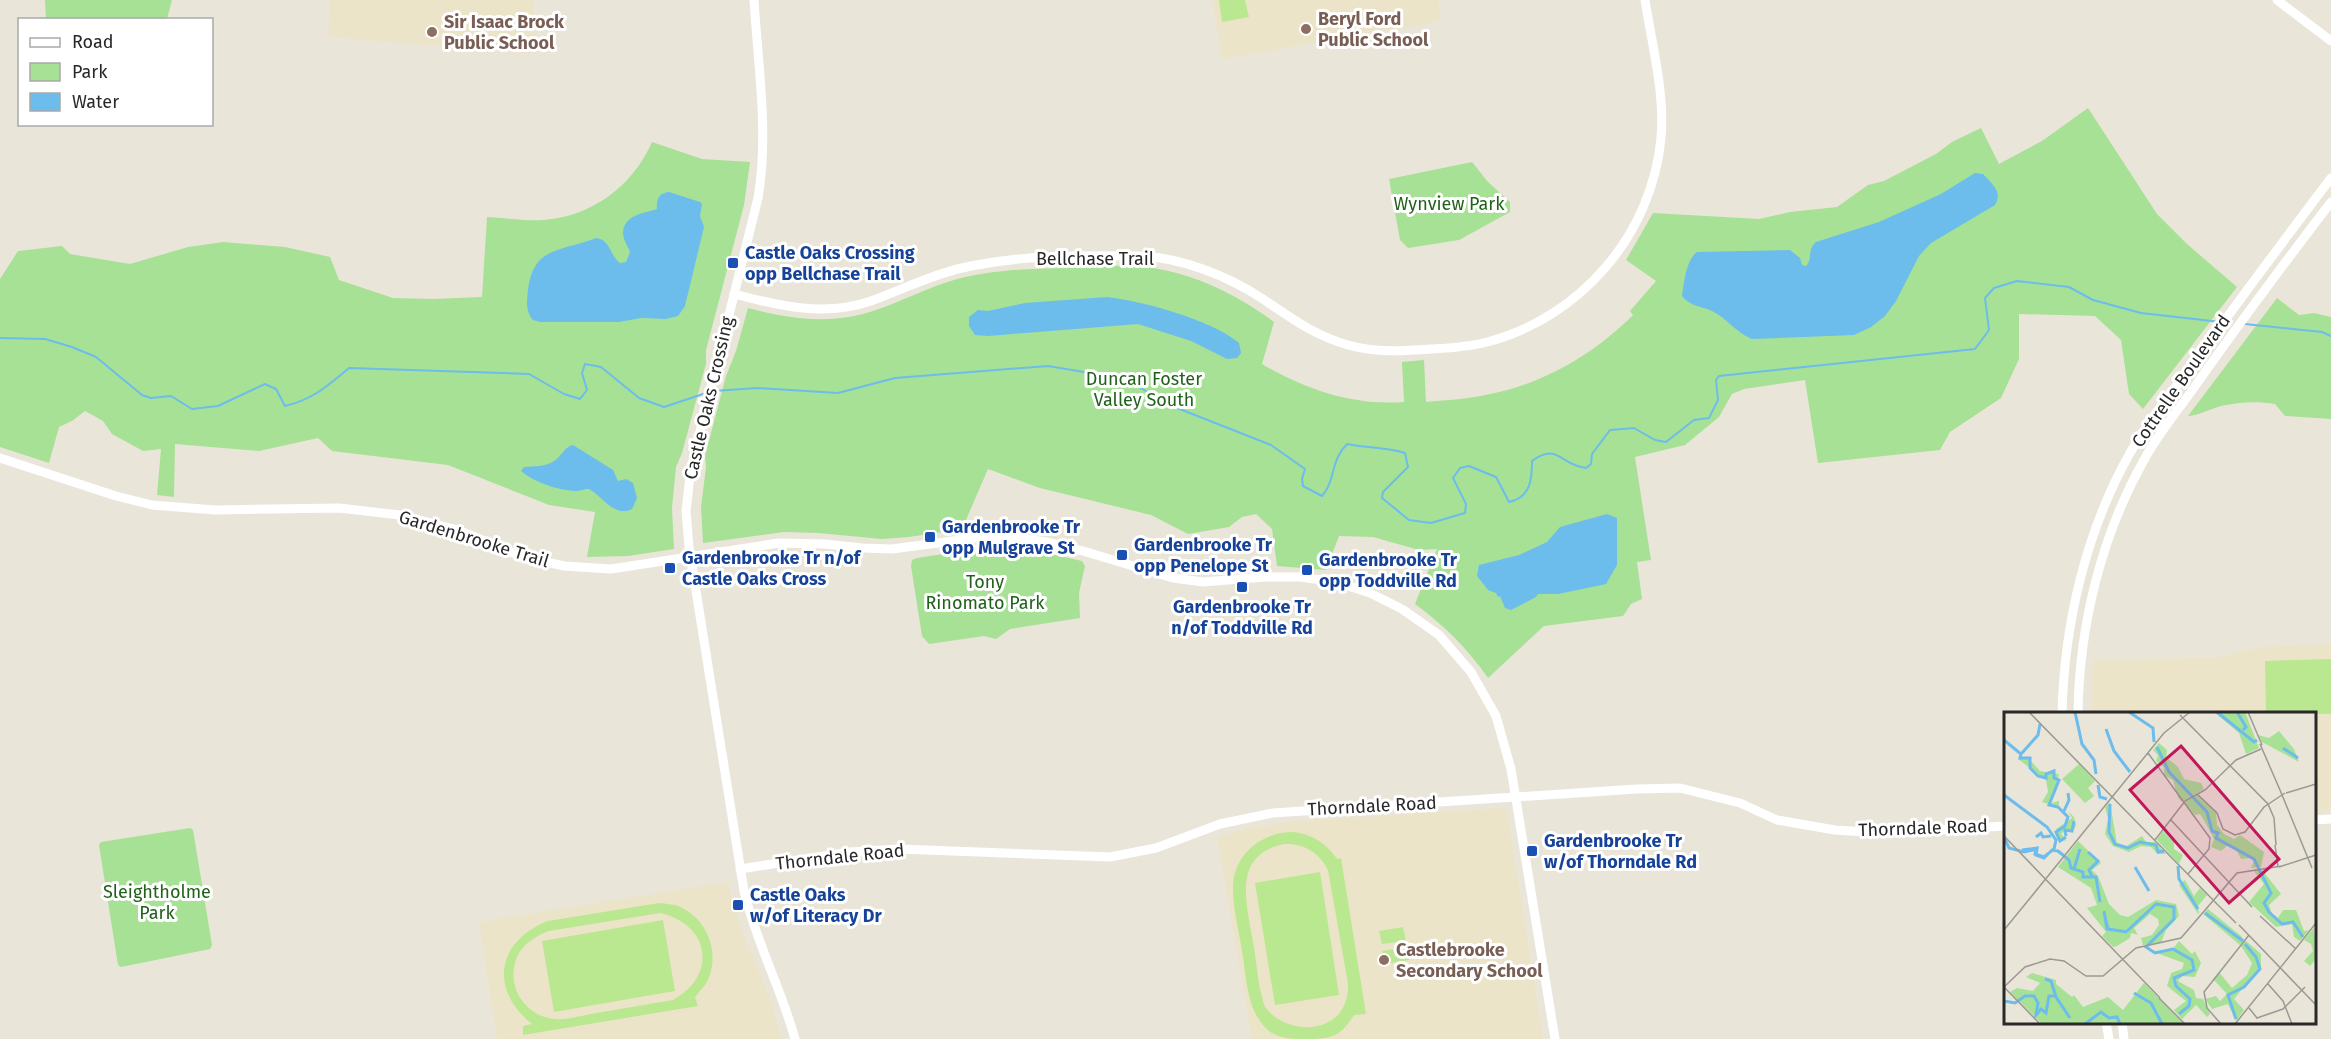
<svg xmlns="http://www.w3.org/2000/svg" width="2331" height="1039" viewBox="0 0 2331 1039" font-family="'Fira Sans',sans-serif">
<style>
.education{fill:#ece4c8}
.green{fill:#a7e196}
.pitch{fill:#bae891;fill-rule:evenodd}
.water{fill:#6cbcec}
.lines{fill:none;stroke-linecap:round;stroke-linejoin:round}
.stream{stroke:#6cbcec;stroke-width:2}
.secondary{stroke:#fff;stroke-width:9}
.education-dot{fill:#8d6e63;stroke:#fff;stroke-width:2}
.transit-dot{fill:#1a4fb4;stroke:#fff;stroke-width:2}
.labels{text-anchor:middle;stroke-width:6;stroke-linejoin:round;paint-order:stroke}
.education-label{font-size:18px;font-weight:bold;fill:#785e54;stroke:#fff;text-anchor:start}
.park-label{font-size:18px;fill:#21621a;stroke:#fff}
.transit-label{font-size:18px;font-weight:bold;fill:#164399;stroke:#fff;text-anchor:start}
.street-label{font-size:18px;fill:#282828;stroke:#fff}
.inset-river{fill:none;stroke:#6cbcec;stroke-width:3}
.inset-road{fill:none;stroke:#9c9992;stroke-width:1.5}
.view{fill:#c2185b;fill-opacity:0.15;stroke:#c2185b;stroke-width:3}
.inset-edge{fill:none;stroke:#282828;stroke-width:3}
</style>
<rect width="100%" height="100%" fill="#eae5d9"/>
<g class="education">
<polygon points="330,0 533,0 536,54 328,37"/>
<polygon points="1212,0 1438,0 1441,18 1438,22 1222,59"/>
<polygon points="2331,644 2331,808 2315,810 2314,714 2091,714 2093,659 2215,658 2262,647"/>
<polygon points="1504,808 1507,810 1543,1039 1252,1039 1217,837 1249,828 1288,822"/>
<polygon points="727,882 744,935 772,1004 781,1039 497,1039 479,922"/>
</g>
<g class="green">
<polygon points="45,0 172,0 167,19 46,20"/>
<path d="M2088,108L2157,214L2187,244L2237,287L2143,409L2129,394L2121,340L2095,316L2019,314V359L2001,398L1950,432L1940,450L1818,463L1805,380L1744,389L1732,394L1719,417L1685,445L1635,457L1651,560L1637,562L1642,599L1631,604L1623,616L1544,626L1488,678C1467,648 1445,626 1415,604L1437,549L1419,550L1373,537L1339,536L1326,570L1277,566L1272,529L1256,514L1242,517L1229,527L1188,534L1151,515L1040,488L988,469L962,529L909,537L882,539L818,533L784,532L703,543L701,507L706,467L705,456L726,376L736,351L748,308C790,319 831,325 873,311C901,302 926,288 954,280C990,270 1026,269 1063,268C1087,267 1112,265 1136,266C1187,270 1234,292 1274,322L1262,364C1306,390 1354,406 1404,402L1402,362L1424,360L1426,402C1447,400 1469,399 1490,394C1545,383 1594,354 1633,315L1630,311L1656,281L1626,260L1653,213L1759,219L1790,212L1837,207L1868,185L1884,181L1936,154L1952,142L1981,128L1999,164L2042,141Z"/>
<path d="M652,142L702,159L750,162L744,205L706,350V364L682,453L676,467L672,508L674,549L628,556L587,557L595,512L549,505L448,465L332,451L318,438L259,451L175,444L174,497L157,495L161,449L143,451L112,434L103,421L85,411L72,421L59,427L49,463L0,447V279L18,251L62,246L70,254L130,264L188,247L223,242L285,247L330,257L339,280L393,298L433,299L482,297L487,217C505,218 525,221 543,220C591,217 633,186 652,142Z"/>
<polygon points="1472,162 1488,182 1510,202 1510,212 1459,240 1408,248 1400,240 1389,179"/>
<path d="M2277,298L2299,315L2314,313L2331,317V419L2285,416L2275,404C2256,401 2239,402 2221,406C2210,409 2200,415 2188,416Z"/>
<polygon points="990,547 1029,549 1082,561 1085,566 1079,593 1080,618 1010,629 996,639 984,636 929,644 922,636 911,566 912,560 917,558"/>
<polygon points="190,828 193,830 212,945 210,949 121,967 118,965 99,845 101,842"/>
</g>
<g class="pitch">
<polygon points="1219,0 1245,0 1249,17 1222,22"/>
<polygon points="2331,659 2331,714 2266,713 2265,661"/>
<path d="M1293,832C1312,834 1326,843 1337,859L1341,858L1366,1014L1354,1015C1341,1036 1332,1039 1309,1039C1294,1039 1281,1039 1270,1032C1246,1012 1247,979 1242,951C1239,931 1233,909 1233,888C1233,855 1261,832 1293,832ZM1284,844C1303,843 1319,852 1328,870L1348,984C1350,1034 1289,1039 1265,1007C1258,988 1257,966 1254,947C1248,909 1229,855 1284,844Z"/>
<polygon points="1320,872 1339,995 1275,1005 1255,883"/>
<path d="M659,903C665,904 673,904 678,906C708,918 721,954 707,982C704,987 699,992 695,997L698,1006L523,1035V1026L532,1024C489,990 496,941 548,921ZM660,913C710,924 718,975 673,1000C645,1005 618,1009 591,1014C580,1016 566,1020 555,1019C530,1017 510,994 514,968C517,948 531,938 549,931Z"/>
<polygon points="663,920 675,991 554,1012 542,941"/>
<polygon points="1403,927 1406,941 1382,944 1379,931"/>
<polygon points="1407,947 1409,960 1385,964 1382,951"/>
</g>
<g class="water">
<path d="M1975,173L1983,174C1992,184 2003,192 1995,205L1931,243L1919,256L1896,301L1885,316L1871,327L1854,335L1752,339C1736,333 1727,318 1712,311C1701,306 1689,306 1682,296C1684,283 1686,260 1697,252L1790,250L1800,258L1802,265L1806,266C1813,259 1807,249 1816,242L1879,222L1941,194Z"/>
<path d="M669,192L700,202L702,204L700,216L704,227L685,306L678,316L666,319L641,318L619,322H540L533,320C525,311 527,300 528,289C534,245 562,252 596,238C610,239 610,256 620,263L626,262L630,252C628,246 623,240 623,233C623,215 645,213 657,209C656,199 659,193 669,192Z"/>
<path d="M1107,297C1143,301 1212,320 1239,343L1241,353L1237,358L1227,359L1191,341L1138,324L988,336L975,335L969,326V317L978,310L988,311L1025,303Z"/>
<path d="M573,445L613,470L618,481L626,479L633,483L637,498L632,509C615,518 603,497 589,489C584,489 580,491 575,491C557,490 534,482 521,471L524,467C534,466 546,467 554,461C562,456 564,447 573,445Z"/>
<polygon points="1607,514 1617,518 1617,565 1606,584 1558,594 1538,594 1536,597 1511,610 1505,608 1500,596 1498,597 1496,593 1488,590 1477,576 1479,565 1519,555 1547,542 1560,527"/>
</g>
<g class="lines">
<g class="stream">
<polyline points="2245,324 2322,332 2331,336"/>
<path d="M0,338L45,339L72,347L96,357L142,395L151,398L171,396L192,409L218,406L265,384L276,389L285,406C314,399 327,386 349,368L529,374L564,394L580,399L587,390L582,373L585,364L601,367L639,398L664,407L706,393"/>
<path d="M714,391L757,388L838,393L895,378L1048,366L1126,379L1167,404L1271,445L1305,469L1302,479L1303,486L1322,496C1336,480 1330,461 1347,444C1367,448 1386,447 1405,453L1408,467L1383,492L1382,498L1409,520L1431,523L1465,513L1466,504L1453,478L1460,468L1469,466L1496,477L1509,502C1531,497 1532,479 1532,461C1558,442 1560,465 1586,468L1591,464L1592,454L1610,430L1634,428L1655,440L1666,442L1694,420L1709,418L1718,400L1716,380L1719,376L1975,349L1989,330L1985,298L1994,288L2017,281L2069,287L2093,300L2141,313L2221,322"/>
</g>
<g class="secondary">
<path d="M754,0C758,65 769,134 758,198L691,468L686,511L689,547L744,891C756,942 781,988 795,1039"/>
<polyline points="2277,0 2331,41"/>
<path d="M734,294C780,306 825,317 871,301C902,290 930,275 962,268C1019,255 1080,255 1138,256C1181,257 1228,276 1263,299C1291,318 1315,336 1348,345C1376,353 1404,351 1432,349C1450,348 1469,347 1487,342C1580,318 1652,235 1661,138C1665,93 1652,45 1645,0"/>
<polyline points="0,458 116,496 152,505 215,510 339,508 400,515 458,530 520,556 564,566 611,569 779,543 825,544 862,548 892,549 983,537 1009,537 1047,542 1083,551 1173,578 1203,582 1265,577 1300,577 1336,582 1370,593 1402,609 1439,635 1471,672 1496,716 1511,769 1555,1039"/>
<path d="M2062,714C2064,624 2086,531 2130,453C2154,411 2185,377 2212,338C2251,284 2291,231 2331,178"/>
<path d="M2078,714C2079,627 2101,536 2144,460C2159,432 2180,408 2198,382C2241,321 2286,261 2331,202"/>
<polyline points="2314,820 2331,819"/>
<polyline points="740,869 850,852 899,849 1110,857 1156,848 1220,824 1273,813 1637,789 1680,788 1740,803 1777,820 1835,830 1883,833 2006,826"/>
<polyline points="2106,1022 2109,1039"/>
<polyline points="2122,1022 2124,1039"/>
</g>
</g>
<g class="education-dot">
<circle cx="1306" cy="29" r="6"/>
<circle cx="432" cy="32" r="6"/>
<circle cx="1384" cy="960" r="6"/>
</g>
<g class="transit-dot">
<rect x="727" y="257" width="12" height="12" rx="3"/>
<rect x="924" y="531" width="12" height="12" rx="3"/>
<rect x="1116" y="549" width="12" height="12" rx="3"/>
<rect x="664" y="562" width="12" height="12" rx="3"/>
<rect x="1301" y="564" width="12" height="12" rx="3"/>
<rect x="1236" y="581" width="12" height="12" rx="3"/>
<rect x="1526" y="845" width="12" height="12" rx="3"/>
<rect x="732" y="899" width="12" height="12" rx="3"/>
</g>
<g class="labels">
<g class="education-label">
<text x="1318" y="25">Beryl Ford<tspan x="1318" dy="21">Public School</tspan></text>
<text x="444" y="28">Sir Isaac Brock<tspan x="444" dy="21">Public School</tspan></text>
<text x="1396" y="956">Castlebrooke<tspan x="1396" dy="21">Secondary School</tspan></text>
</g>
<g class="park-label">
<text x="1449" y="210">Wynview Park</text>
<text x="1144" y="385">Duncan Foster<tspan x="1144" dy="21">Valley South</tspan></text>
<text x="985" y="588">Tony<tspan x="985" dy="21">Rinomato Park</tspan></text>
<text x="157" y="898">Sleightholme<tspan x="157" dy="21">Park</tspan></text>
</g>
<g class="transit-label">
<text x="745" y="259">Castle Oaks Crossing<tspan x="745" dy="21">opp Bellchase Trail</tspan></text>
<text x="942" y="533">Gardenbrooke Tr<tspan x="942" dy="21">opp Mulgrave St</tspan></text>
<text x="1134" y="551">Gardenbrooke Tr<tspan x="1134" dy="21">opp Penelope St</tspan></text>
<text x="682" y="564">Gardenbrooke Tr n/of<tspan x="682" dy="21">Castle Oaks Cross</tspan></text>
<text x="1319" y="566">Gardenbrooke Tr<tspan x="1319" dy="21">opp Toddville Rd</tspan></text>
<text x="1242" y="613" text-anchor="middle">Gardenbrooke Tr<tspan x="1242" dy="21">n/of Toddville Rd</tspan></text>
<text x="1544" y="847">Gardenbrooke Tr<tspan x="1544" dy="21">w/of Thorndale Rd</tspan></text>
<text x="750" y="901">Castle Oaks<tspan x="750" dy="21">w/of Literacy Dr</tspan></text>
</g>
<g class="street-label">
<text x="1095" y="265">Bellchase Trail</text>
<text transform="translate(2181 381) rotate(-55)" y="6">Cottrelle Boulevard</text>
<text transform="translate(709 398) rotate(-77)" y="6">Castle Oaks Crossing</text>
<text transform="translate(474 539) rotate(17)" y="6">Gardenbrooke Trail</text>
<text transform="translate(1372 806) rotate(-3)" y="6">Thorndale Road</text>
<text transform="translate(1923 828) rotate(-2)" y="6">Thorndale Road</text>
<text transform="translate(840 857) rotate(-6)" y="6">Thorndale Road</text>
</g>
</g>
<g transform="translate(2004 712)">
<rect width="312" height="312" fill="#eae5d9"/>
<path d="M210,0H241L255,36L242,42L235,21ZM275,19L290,37L295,50L258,30L254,23L265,26ZM155,31L163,38L162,45L174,55L180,67L197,71L200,77L178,90L174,86L169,68L160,63V55L152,49L154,43L149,38ZM24,46L36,59L55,62L47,91L55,89V96L38,90L44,80L42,68L14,47ZM75,52L91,69L84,76L90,84L81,91L58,67ZM193,83L212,101L213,113L220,122L230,127L236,123L260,140L257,155L247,156L250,149L247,146L237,147L231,135L224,133L217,139L207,135L210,127L205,117L196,102L191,103L180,91ZM106,90L113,132L121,135L138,124L142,130H151L162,142H154L147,135L137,134L125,140L109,134L101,122L104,107L101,95ZM64,99L70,105L72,113L70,118L57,121L62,129L54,127L52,122V117L68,106ZM159,119L170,130V137L179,143L175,152L153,128ZM74,129L97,151L88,158L94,164L105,192L116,203L124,205L152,188L172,192L175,204L162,218L157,231L139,233L137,226L148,223L155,213L154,207L146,202L130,216L134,223L127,221L126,226L113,234L109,235L98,224L102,220L83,196L93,193L87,176L54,155ZM249,158L259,159L277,182L265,193L268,202L274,206L279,198H292L300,219L305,218L296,229L290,225L288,212L272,215L245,190L260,172ZM181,168L190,184L196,176L203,183L194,194L195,203L175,173ZM204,197L237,224L240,228L236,233L199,202ZM310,216L312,247L306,254L300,249L309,239L307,232L300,228ZM241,228L257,242V254L230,287L240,298L232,309L224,292L208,297L201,287L212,284L216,289L223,282L209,267L215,260L228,276L243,263L248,251L237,234ZM175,229L188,242L191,239L197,251L191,265L178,264L174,269L190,278L192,286L199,287L206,302L203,305L192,293L178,307L170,298L182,289L163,274L167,261L178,257L180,251L147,239L168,238ZM28,261L52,268V272L68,285L70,283L79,295L104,285L119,298L140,271L180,312H38L6,280L13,276L29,279L36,271L22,265Z" fill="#a7e196"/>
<path class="inset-river" d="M71,0L78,32L90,48L92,62M125,0L149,16L150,30M213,0L250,30L253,28M233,0L242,15L239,18M102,17L110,39L126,60M0,28L17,42L16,46H26V56L34,64L42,66V62L50,59V66L55,68L45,93L54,95L64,105L61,114L52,120L56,129L62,125M153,35L165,60L203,100L208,119L214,121L212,126L250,147L267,181L260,191L265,200L278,212L289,210L299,225M279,36L294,46M18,41L34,23L36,12M94,73L96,85L103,87M0,83L43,115L52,128L50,137L40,145L31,142L33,136L18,138M106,92L105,120L111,132L124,136L136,130L152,133L154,140L160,139M60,99L65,88L64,81M62,124L61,118L68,119L70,109M32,125L37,121L39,125L47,124M1,127L5,136L20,140L33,137L32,143L40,146L48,138L54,139L65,148L67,156L79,160V165H92L96,190M84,140L94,149L85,158L89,166M174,154L175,167L194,197M131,155L145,179M70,157L76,137M100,199L103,217L122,220L152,192L170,195V207L142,235L151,241L169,237L188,248L190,258L170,266L172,274L186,287L185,294L175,302M100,201L104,217L123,220M201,201L239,229M41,267L47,269L52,285L66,306M130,281L147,291L158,312M0,289L11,291L21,284H30L34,291L32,303L37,297L42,301L45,284H51M232,307L224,283L240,275L256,257L252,245L241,232M81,312L97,300L105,306L113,305L116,312"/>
<path class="inset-road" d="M25,0L213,192M244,0L258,33M176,3L264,92L270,106L272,133M256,32L276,78M144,41L206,126L205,137L184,162M276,78L308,156M282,81L312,72M193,82L213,101L219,117L231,123L241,120L260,95L281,81M166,107L248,195M0,124L156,286M151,128L181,89L201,78L232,48L257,37M271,133L274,155M275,155L312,143M27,185L160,21L186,0M213,192L232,211M256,204L292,237M235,213L312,293M0,218L27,185M297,230L312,211M264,272L279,289L288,312M0,275L36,312M0,275L21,255L46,247L60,249L82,264H99L132,236L177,226L233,161L278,154M155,286L181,312M245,296L253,306L279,297L301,275M217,312L203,296L200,280L245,223M231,312L297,230"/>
<path class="view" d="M177,34L275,147L225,191L126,78Z"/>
<rect width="312" height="312" class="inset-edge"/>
</g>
<rect x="18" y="18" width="195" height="108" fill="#ffffff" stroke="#a9a9a9" stroke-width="1.5"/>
<rect x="30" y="38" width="30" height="9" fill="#ffffff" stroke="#a9a9a9" stroke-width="1.5"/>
<text x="72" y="48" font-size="18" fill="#282828">Road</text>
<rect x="30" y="63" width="30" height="18" fill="#a7e196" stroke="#a9a9a9" stroke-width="1.5"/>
<text x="72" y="78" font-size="18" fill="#282828">Park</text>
<rect x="30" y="93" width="30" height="18" fill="#6cbcec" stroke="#a9a9a9" stroke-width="1.5"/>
<text x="72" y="108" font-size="18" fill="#282828">Water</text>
</svg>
